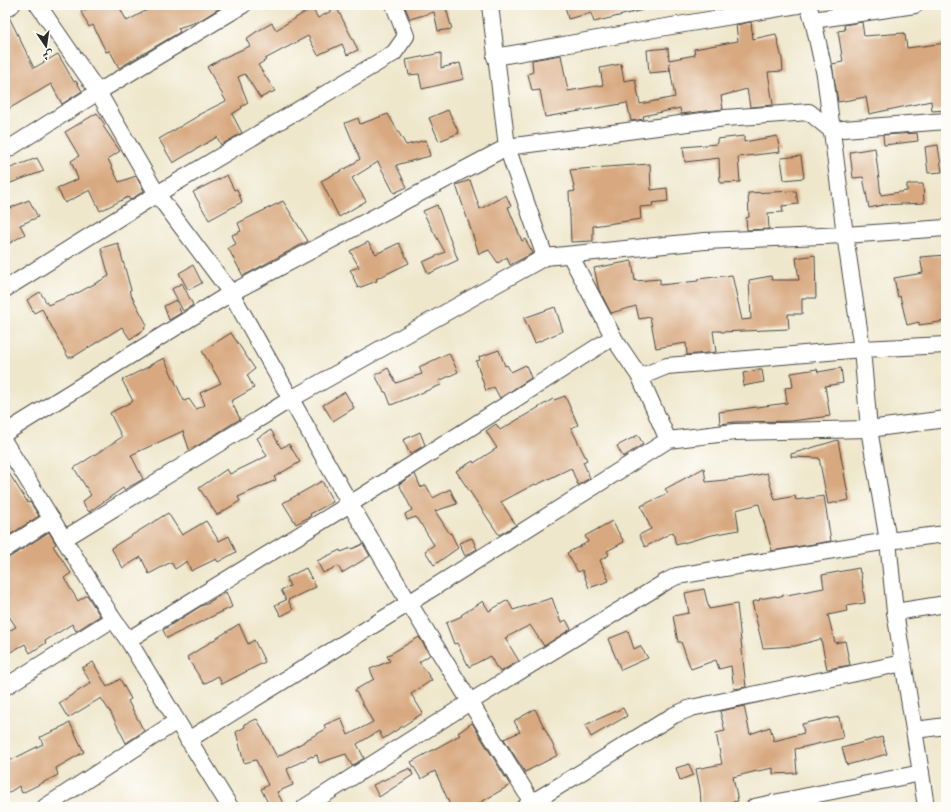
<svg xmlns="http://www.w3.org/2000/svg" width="951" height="812" viewBox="0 0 951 812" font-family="'IM FELL English',Amiri,serif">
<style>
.building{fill:#d8a980}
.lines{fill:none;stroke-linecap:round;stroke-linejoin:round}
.street-casing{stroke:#484743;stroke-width:18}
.street{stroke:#fff;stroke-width:16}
</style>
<rect width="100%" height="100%" fill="#fdfcf7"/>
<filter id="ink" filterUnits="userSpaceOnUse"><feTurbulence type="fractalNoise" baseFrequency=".025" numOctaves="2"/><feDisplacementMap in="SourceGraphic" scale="8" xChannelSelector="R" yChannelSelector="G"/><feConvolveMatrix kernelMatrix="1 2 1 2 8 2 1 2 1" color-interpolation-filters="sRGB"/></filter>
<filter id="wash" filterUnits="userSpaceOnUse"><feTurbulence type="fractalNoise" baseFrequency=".012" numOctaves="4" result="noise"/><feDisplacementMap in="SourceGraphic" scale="16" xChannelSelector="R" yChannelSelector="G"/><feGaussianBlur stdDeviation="0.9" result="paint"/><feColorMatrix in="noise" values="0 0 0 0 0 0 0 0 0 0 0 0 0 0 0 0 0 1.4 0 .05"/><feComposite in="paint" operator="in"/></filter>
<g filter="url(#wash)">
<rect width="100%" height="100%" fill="#efe7cc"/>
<g id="blocks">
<g class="building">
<polygon points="94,5 118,5 127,21 156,5 225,5 199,21 178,28 180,32 119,68 110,51 106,52 93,25 89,27 81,12"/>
<polygon points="404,5 445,5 452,29 438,31 434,12 410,19"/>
<polygon points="565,5 642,5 643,10 594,22 591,13 568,19"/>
<polygon points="312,8 318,18 337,8 358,50 347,55 342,44 318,55 308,36 265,59 266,60 258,65 275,91 260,98 245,74 238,77 248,103 241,107 242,108 232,114 242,133 221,145 217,137 173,163 159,139 198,116 198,115 226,101 207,67 225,57 250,46 246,39 256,32 272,23 276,30"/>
<polygon points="9,17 34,68 58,54 74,82 76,81 82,91 62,104 51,84 5,111 5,18"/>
<polygon points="751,22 753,39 776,34 782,59 783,71 768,72 773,105 750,107 747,89 721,96 723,109 681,114 680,108 643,116 644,119 631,121 627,103 545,117 540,90 532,91 528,74 533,72 532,60 561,55 568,91 603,85 600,68 621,64 624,81 635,79 640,104 675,97 669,63 670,71 649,73 647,50 668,48 669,60 695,55 694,49 738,41 736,25"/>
<polygon points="862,22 864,36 904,33 904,35 905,35 907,48 946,43 946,110 932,111 931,101 869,114 866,97 838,102 832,64 843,62 838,31 845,30 844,25"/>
<polygon points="441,53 441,68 460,63 464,79 422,89 419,74 409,75 406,60"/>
<polygon points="448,110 459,133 439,141 429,118"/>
<polygon points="97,113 105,125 103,126 120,151 108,159 119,182 136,176 144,191 130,200 128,197 100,211 90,190 65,203 57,188 78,179 71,161 79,156 65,132"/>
<polygon points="388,114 406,145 426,140 430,156 396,165 407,187 394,193 378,162 352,178 366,201 339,217 321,181 354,164 354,163 360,159 345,123 358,118 360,124"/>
<polygon points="917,133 918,141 884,145 883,135"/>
<polygon points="744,136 744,142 777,136 780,152 738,157 740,182 720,183 719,158 685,162 683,147 717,144 717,139"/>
<polygon points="938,145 942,172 928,173 925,147"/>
<polygon points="875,148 881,195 907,191 907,184 923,184 924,203 882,205 883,205 869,208 863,177 853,178 850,152"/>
<polygon points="801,156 804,178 784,180 781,158"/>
<polygon points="37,158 44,171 5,185 5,170"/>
<polygon points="650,164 651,190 667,188 668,201 652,203 653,206 640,207 641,219 593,226 593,241 571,242 569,192 575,191 570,170 606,167"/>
<polygon points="227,175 234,190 237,189 242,202 209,220 193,192"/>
<polygon points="470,180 480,209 506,195 511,206 508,207 522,241 525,239 533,253 510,265 507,257 498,263 489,250 479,254 456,185"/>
<polygon points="796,191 798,204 782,206 783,212 768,213 769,229 747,230 746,218 749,217 748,193"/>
<polygon points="29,200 38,217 20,225 25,234 5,246 5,231 9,229 5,220 5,201 6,201 10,208"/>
<polygon points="283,201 308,241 243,276 228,248 236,244 232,235 241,231 238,223"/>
<polygon points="437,205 458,260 428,274 423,262 445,252 428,222 423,211"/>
<polygon points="368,242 376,254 399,243 409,263 376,279 377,281 358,288 353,277 354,276 350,270 359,267 350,251"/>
<polygon points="118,243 131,290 129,291 147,325 144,327 145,329 130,339 122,327 73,357 68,357 42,309 34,313 27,300 40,292 48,305 72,295 72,296 109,276 101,248"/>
<polygon points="815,255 816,298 802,298 802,314 788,314 789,329 721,332 721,331 713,331 716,352 687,355 686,343 656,348 650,317 639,319 636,306 611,313 599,290 594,268 632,261 635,281 660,279 660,285 698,281 698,279 732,275 742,320 751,319 749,280 771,276 772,280 799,280 796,258"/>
<polygon points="946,255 946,321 919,325 919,322 907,325 900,296 898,297 894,278 923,273 920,257"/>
<polygon points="193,265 202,283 188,290 179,273"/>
<polygon points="182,283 193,305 183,311 172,289"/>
<polygon points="176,300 181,313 169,320 164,306"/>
<polygon points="555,307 563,331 535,343 524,318"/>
<polygon points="231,333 255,369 247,375 254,388 231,401 240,419 197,446 189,449 183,431 131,455 143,479 124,490 123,488 89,512 82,502 91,495 74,468 122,437 110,413 133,401 122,380 150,366 150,365 164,358 184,401 189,399 196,409 205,405 200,393 221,383 202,351"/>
<polygon points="499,350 505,366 507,365 511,372 526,365 531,378 500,398 494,387 486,391 476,361 480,360 479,357"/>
<polygon points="449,353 458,372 439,381 441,385 391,405 386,392 384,392 375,375 388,368 396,383 422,374 419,367"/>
<polygon points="841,368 843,383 825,386 830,416 791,421 735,422 720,424 719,412 787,403 785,388 793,387 791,373 817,369 818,372"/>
<polygon points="757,370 762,370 764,382 743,386 744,379 743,373"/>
<polygon points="345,392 354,408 333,421 323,405"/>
<polygon points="565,396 578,425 571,428 587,460 583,462 590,478 578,485 571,468 536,485 535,484 501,502 516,525 499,535 456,471 473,461 474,463 497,448 486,431 496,424 500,430 553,399 554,400"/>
<polygon points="271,430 281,448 289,444 300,462 274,477 276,480 238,497 240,501 217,515 199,488 227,469 230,474 267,456 257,438"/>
<polygon points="420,432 425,445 410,454 403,440"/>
<polygon points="638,435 643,444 623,457 617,446"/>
<polygon points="838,440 849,500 828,504 819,458 791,457 791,454"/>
<polygon points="5,467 28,503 30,502 39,516 5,538"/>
<polygon points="704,468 706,482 743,478 767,473 775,500 795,496 796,500 824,496 831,541 772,551 759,504 736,510 739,530 712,535 676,545 673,532 645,547 639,535 651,529 641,506 668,493 665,489"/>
<polygon points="415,474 421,488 426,485 433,498 450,489 457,504 435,511 450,534 451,533 458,548 434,565 425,551 434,545 421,524 420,524 416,517 407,520 405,514 412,510 399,484"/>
<polygon points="322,481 333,502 310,514 311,516 296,524 283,503"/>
<polygon points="168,513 182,535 206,521 219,541 229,536 236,552 218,562 216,559 191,571 187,561 175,569 171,562 149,574 141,557 123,568 111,548"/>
<polygon points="612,521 624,542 607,551 609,555 600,560 609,581 589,588 582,570 578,572 567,553 588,542 585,536"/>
<polygon points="49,532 56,544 53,546 71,573 64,578 78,601 87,595 100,616 76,631 72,624 45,641 46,643 30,653 25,644 5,655 5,633 16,627 5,610 5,558 10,557"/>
<polygon points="472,538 477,549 465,556 459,543"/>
<polygon points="363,544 370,556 342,573 338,566 323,573 317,561 340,550 341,552 351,548 352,549"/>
<polygon points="306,568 316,587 288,600 293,610 281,616 275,605 286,600 281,590 290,586 286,578"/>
<polygon points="859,568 860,573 861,573 865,603 846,606 847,611 828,615 835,643 845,641 850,665 827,669 821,639 795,646 763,648 752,602 760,600 759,599 776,596 777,597 787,594 787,595 824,588 822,575"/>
<polygon points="704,589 709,609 737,604 746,687 734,689 731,666 719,669 716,660 691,669 681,642 678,642 673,616 689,613 685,593"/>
<polygon points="226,592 232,607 167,638 163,630 201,606 209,603 209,602"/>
<polygon points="552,598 561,623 566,620 571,629 544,646 530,625 505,638 519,661 500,672 497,667 496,667 490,656 469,667 457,643 454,644 446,623 462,616 461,615 483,601 489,611 508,600 513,610"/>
<polygon points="239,624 248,644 254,640 265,662 222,684 218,676 204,684 187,657"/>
<polygon points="628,631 634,649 640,646 648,658 621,670 608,639"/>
<polygon points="419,637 430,655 419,662 432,680 411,694 423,713 383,739 379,731 357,744 364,758 352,766 346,754 319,763 317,755 312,757 312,756 287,769 293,785 277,792 285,807 270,807 261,789 268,785 256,760 244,763 236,732 245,727 244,724 257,719 277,757 304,742 304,741 326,729 324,725 341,718 348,735 373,722 355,690 374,679 370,669 390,661 387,656"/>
<polygon points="93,662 107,687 120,679 131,699 128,701 144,731 126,743 110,711 110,712 101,698 68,718 59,703 91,683 82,668"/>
<polygon points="744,706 750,734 770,727 774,741 804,733 802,724 828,718 828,719 839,717 843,738 795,749 797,773 773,774 773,768 753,772 733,777 738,801 721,804 701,805 700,789 696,769 722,764 716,733 725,731 720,711"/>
<polygon points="623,708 627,716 591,737 585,725"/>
<polygon points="535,709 558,755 525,772 504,739 520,732 514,721"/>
<polygon points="70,723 84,752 56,768 58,775 22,793 19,786 5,795 5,763 43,744 40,737 59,729 59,728"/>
<polygon points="472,723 510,785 473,807 451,807 435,771 421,779 411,762 460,735 458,733"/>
<polygon points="882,737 887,754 847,765 842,748"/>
<polygon points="689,764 693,775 680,780 676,768"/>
<polygon points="410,768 413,775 379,797 373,785"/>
</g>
</g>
</g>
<g filter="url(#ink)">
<use href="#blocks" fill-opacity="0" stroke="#484743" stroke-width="1"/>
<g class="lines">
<defs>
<g id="street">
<polyline points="38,5 98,92 157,194 231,293 350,504 409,603 535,807"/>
<polyline points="490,5 507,147 545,257"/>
<polyline points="808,5 813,20 825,75 845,235 862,349 869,429 888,541 895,612 921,773 926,807"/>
<polyline points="5,9 12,5"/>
<polyline points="813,20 915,5"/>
<polyline points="495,57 654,29 798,5"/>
<polyline points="5,151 98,92 243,5"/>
<polyline points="570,255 615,340 640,377 668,440"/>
<polyline points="5,289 157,194 394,53 406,36 394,5"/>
<polyline points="640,377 667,366 862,349 946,345"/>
<polyline points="5,433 231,293 507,147 725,118 809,112 831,130 946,121"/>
<polyline points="5,443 113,619 128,640 177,721 230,807"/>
<polyline points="64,539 291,399 545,257 705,241 845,235 946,228"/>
<polyline points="5,549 52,519"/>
<polyline points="895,612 946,604"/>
<polyline points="128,640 350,504 613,337"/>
<polyline points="5,687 113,619"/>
<polyline points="915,730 946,726"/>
<polyline points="188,740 409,603 668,440 735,432 869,429 946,419"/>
<polyline points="45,807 177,721"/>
<polyline points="305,807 470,702 667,581 677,576 888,541 946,534"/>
<polyline points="525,807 674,715 691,708 903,663"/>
<polyline points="754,807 921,773"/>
</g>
</defs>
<use href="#street" class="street-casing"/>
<use href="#street" class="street"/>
</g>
</g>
<rect width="951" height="812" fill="none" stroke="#fdfcf7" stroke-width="20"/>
<g transform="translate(46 46) rotate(167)" stroke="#fdfcf7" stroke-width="3" paint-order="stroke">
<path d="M0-3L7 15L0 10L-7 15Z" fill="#2b2b2b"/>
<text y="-6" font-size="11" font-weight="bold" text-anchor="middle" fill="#2b2b2b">ش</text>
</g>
</svg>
